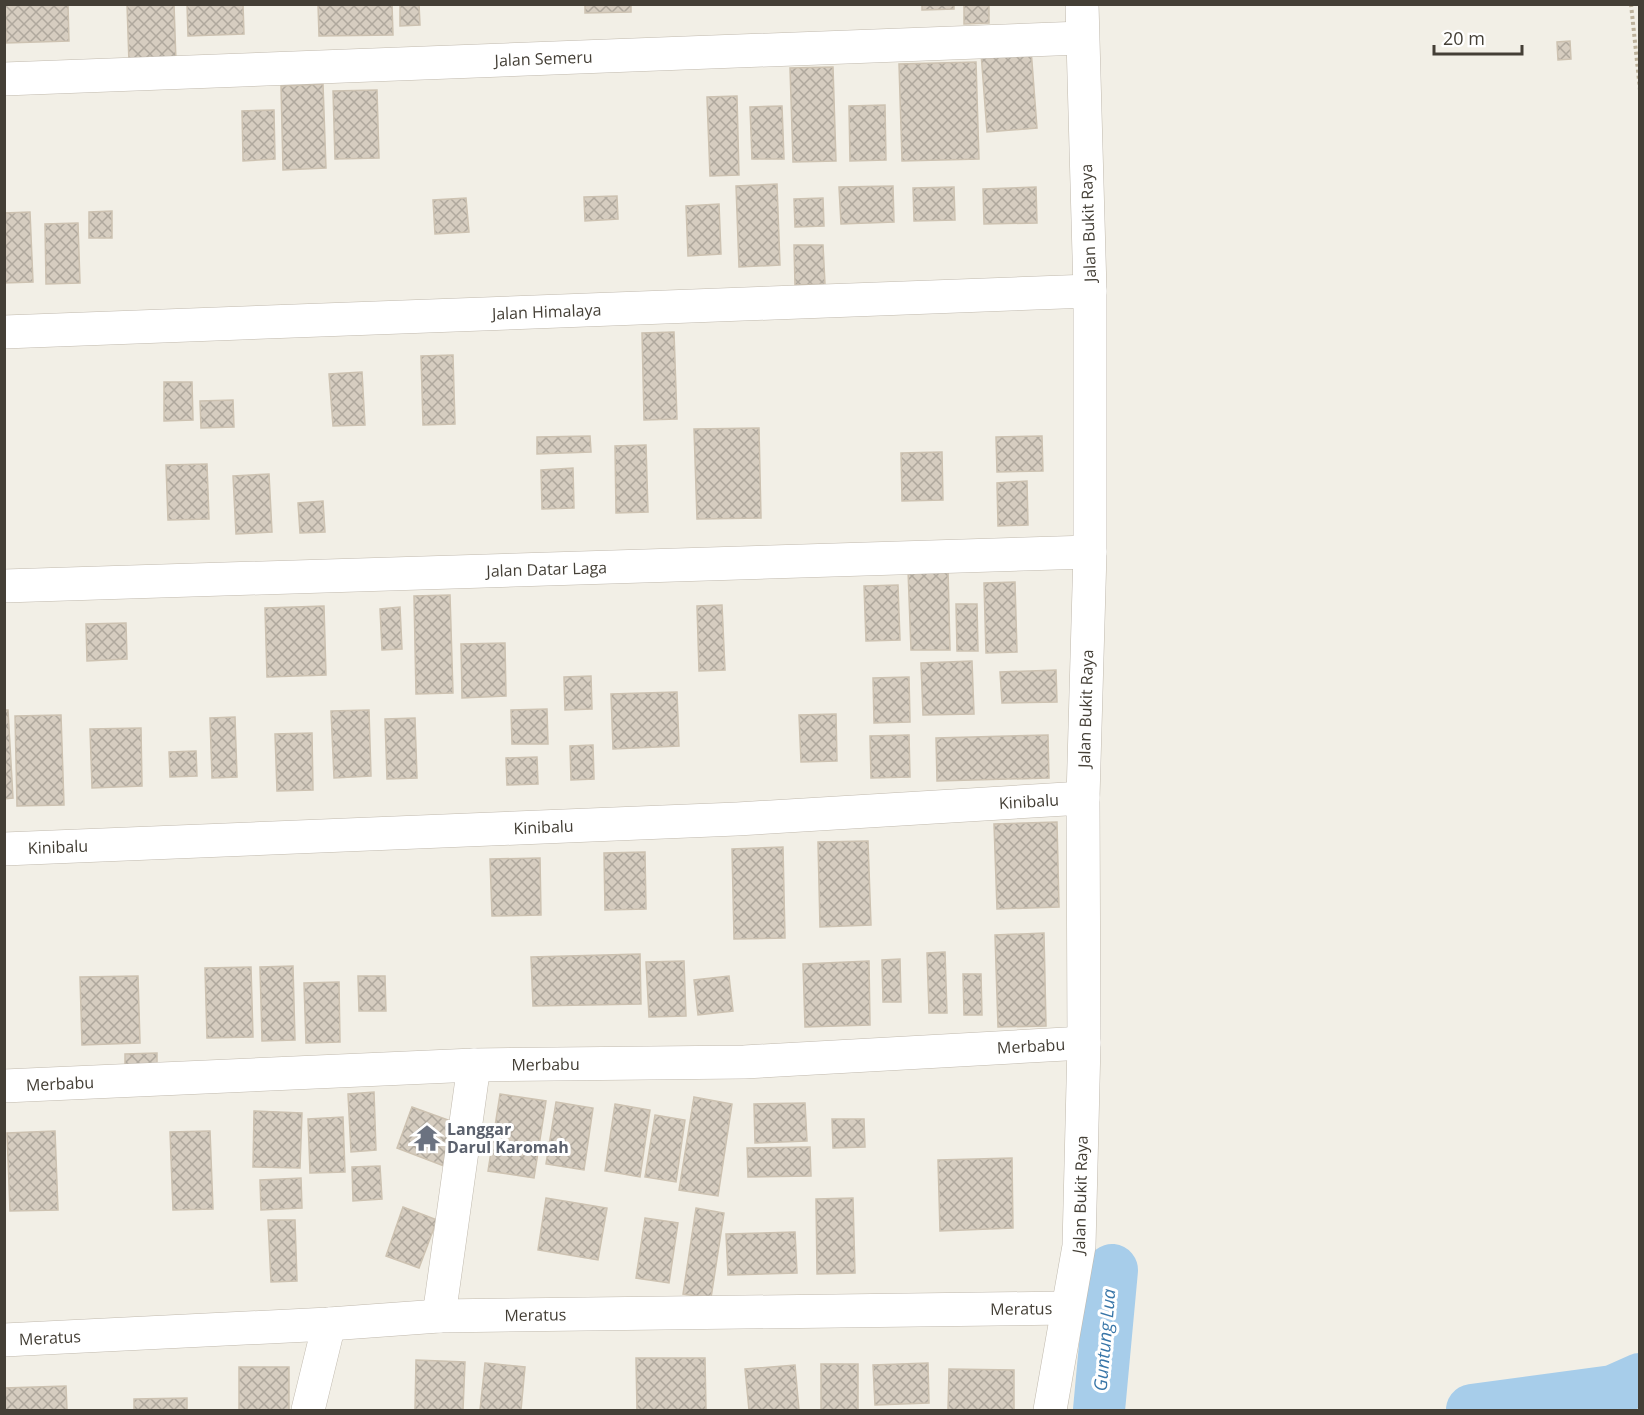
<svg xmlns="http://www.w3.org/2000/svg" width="1644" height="1415" viewBox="0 0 1644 1415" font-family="'Open Sans',sans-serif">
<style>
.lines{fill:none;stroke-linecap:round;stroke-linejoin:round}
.river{stroke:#a7cdea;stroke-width:52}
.building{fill:url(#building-cross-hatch);stroke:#cdc2b1;stroke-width:1.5}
.minor-casing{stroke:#c0b9ad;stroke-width:34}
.path{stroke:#bdb29c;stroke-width:4;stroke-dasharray:3 3;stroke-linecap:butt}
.minor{stroke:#fff;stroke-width:33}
.labels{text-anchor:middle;stroke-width:6;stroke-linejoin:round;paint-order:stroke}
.street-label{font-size:16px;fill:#443f36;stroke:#fff}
.worship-label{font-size:16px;font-weight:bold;fill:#5b616d;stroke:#fff;text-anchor:start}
.water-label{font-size:18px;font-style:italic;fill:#3876a8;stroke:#fff}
</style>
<defs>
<pattern id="building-cross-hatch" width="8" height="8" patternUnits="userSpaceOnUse" patternTransform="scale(1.5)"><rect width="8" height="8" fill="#d6cdc0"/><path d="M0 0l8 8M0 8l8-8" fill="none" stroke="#afa89d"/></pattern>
</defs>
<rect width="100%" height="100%" fill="#f2efe6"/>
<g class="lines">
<g class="river">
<polyline points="1099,1410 1112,1270"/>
<polyline points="1472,1410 1613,1391 1640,1379"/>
</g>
</g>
<g class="building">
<polygon points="5,4 68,4 69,41 6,43"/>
<polygon points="127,4 174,4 176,62 129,63"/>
<polygon points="187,4 243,4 244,34 188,36"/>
<polygon points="318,4 392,4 393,35 319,36"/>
<polygon points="400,4 419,4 420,25 400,26"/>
<polygon points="585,4 631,4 631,12 585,13"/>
<polygon points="922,4 954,4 954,9 922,10"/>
<polygon points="964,4 989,4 989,23 964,24"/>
<polygon points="1570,41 1571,59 1558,60 1557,42"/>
<polygon points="1031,49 1037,128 987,132 981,53"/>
<polygon points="976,62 979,159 902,161 899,64"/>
<polygon points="833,67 836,161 793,162 790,68"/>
<polygon points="323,84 326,168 283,170 281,86"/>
<polygon points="377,90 379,158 335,159 333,91"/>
<polygon points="737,96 739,175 710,176 707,97"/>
<polygon points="885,105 886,160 850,161 849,106"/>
<polygon points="782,106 784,159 752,159 750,107"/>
<polygon points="274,110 275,159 243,161 242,111"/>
<polygon points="777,184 780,265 739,267 736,186"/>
<polygon points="893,186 894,222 841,224 839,187"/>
<polygon points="954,187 955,220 914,221 913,188"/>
<polygon points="1036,187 1037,223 984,224 983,189"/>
<polygon points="617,196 618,219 585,221 584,197"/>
<polygon points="466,198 469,232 435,234 433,200"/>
<polygon points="823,198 824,226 795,227 794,199"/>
<polygon points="719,204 721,254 688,256 686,206"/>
<polygon points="112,211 112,238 89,238 89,212"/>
<polygon points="30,212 33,282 4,283 4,213"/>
<polygon points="78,223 80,283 46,284 45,224"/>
<polygon points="794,245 823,245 825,284 795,285"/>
<polygon points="674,332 677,419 644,420 642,333"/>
<polygon points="453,355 455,424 423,425 421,356"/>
<polygon points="362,372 365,425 333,426 329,374"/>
<polygon points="164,382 192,382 193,420 164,421"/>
<polygon points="233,400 234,427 201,428 200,401"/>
<polygon points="759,428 761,518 697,519 694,429"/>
<polygon points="590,436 591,452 537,454 537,437"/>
<polygon points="1042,436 1043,471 997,472 996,437"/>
<polygon points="646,445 648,512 616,513 615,446"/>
<polygon points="942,452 943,500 902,501 901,453"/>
<polygon points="207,464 209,519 168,520 166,465"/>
<polygon points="573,468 574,508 542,509 541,470"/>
<polygon points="269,474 272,532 236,534 233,476"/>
<polygon points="1027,481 1028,525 998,526 997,483"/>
<polygon points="323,501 325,532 300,533 298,503"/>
<polygon points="948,569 950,650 911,650 908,570"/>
<polygon points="1015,582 1017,652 986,653 984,583"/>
<polygon points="898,585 900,640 866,641 864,586"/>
<polygon points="450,595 453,693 416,694 414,596"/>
<polygon points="956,604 977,604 978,651 957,651"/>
<polygon points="722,605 725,670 699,671 697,606"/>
<polygon points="324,606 326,675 267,677 265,608"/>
<polygon points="400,607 402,649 382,650 380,609"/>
<polygon points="126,623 127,659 87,661 86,624"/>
<polygon points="505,643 506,696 462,698 461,644"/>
<polygon points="972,661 974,714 923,715 921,663"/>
<polygon points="1056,670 1057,702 1002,703 1000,672"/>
<polygon points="591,676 592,709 565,710 564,677"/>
<polygon points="909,677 910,722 874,723 873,678"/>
<polygon points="677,692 679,746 613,749 611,694"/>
<polygon points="547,709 548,744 512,744 511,710"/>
<polygon points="4,710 8,710 13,798 4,799"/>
<polygon points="369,710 371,776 334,778 331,711"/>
<polygon points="836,714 837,761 801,762 799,715"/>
<polygon points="61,715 64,805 17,806 15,716"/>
<polygon points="235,717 237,777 212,778 210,718"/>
<polygon points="415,718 417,778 387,779 385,719"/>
<polygon points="141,728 142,786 92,788 90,729"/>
<polygon points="312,733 313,790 277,791 275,734"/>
<polygon points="909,735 910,777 871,778 870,736"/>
<polygon points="1048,735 1049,778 937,781 936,738"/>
<polygon points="593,745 594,779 571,780 570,746"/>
<polygon points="196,751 197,776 170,777 169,752"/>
<polygon points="537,757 538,784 507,785 506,758"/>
<polygon points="1057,822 1059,907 997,909 994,824"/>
<polygon points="868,841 871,925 820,927 818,842"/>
<polygon points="783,847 785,938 734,939 732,849"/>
<polygon points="645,852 646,909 605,910 604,853"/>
<polygon points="540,858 541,915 492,916 490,859"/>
<polygon points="1044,933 1046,1026 998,1027 995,935"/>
<polygon points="945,952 947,1013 929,1013 927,953"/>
<polygon points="640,954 641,1004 533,1006 531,957"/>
<polygon points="900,959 901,1002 883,1002 882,960"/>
<polygon points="684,961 686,1016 649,1017 646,962"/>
<polygon points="869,961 870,1025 805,1027 803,964"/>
<polygon points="293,966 295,1040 262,1041 260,967"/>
<polygon points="251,967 253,1037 207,1038 205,968"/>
<polygon points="963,974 981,974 982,1015 964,1015"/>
<polygon points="138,976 140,1043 82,1045 80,977"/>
<polygon points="358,976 385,976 386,1011 359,1011"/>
<polygon points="729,976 733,1011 698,1015 694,980"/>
<polygon points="339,982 340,1042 306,1043 304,983"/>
<polygon points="157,1053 157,1068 125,1069 125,1054"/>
<polygon points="374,1092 376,1150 351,1152 348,1094"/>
<polygon points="500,1094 546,1101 534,1178 488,1171"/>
<polygon points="694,1097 732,1104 718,1196 679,1190"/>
<polygon points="556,1102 593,1108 584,1170 546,1164"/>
<polygon points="805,1103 807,1141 755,1143 754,1104"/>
<polygon points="615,1104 650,1110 640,1177 605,1171"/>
<polygon points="412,1107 459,1124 444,1166 397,1148"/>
<polygon points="254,1111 302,1113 300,1168 253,1167"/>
<polygon points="655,1115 685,1120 676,1182 645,1177"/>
<polygon points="343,1117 345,1172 310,1173 308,1119"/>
<polygon points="832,1119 864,1119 865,1147 833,1148"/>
<polygon points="55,1131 58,1210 10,1211 7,1133"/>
<polygon points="210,1131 213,1209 173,1210 170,1132"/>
<polygon points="810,1147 811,1176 748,1177 747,1148"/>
<polygon points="1012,1158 1013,1228 940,1231 938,1160"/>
<polygon points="380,1166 382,1199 353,1201 352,1167"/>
<polygon points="301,1178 302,1208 261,1210 260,1180"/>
<polygon points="546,1198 607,1208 598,1260 538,1250"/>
<polygon points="853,1198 855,1273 817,1274 816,1199"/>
<polygon points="403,1207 437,1220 419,1268 386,1256"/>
<polygon points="696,1208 724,1213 711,1298 683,1294"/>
<polygon points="645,1218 678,1223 669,1283 636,1278"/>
<polygon points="268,1220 295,1220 297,1281 271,1282"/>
<polygon points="795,1232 797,1273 728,1275 726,1234"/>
<polygon points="636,1358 705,1358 706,1410 637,1410"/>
<polygon points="416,1360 465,1362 463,1410 415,1410"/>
<polygon points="485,1363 525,1367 521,1410 480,1410"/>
<polygon points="928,1363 929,1403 875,1405 873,1365"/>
<rect x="821" y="1364" width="37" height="46"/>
<polygon points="795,1365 799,1410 749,1410 745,1369"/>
<rect x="239" y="1367" width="50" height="43"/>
<polygon points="949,1369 1014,1370 1014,1410 948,1410"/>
<polygon points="66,1386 67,1410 4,1410 4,1388"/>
<polygon points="187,1398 187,1410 134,1410 134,1399"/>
</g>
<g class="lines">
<defs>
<g id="minor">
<path id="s1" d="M4,79L1082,38"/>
<path id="s2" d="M4,332L1090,291"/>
<path id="s3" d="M4,586L1090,552"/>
<path id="s4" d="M4,849L737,819L1083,798"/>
<path id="s5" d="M4,1086L474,1065L744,1062L1084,1043"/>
<polyline points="439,1316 474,1065"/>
<path id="s6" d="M4,1340L329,1324L439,1316L1067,1308"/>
<polyline points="308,1410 329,1324"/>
<path id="s7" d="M1050,1410L1079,1246L1084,1043L1083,798L1090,552V291L1082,4"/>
</g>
</defs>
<use href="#minor" class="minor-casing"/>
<polyline class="path" points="1631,4 1640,90"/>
<use href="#minor" class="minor"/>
</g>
<defs>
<symbol id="temple-bare" viewBox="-9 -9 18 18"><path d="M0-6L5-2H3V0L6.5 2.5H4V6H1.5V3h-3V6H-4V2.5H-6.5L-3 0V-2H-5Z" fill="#6b7280" stroke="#fff" stroke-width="2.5" paint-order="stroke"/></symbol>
</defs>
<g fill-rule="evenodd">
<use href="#temple-bare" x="408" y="1119" width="38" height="38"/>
</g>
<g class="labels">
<g class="street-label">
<text dy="6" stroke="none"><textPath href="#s1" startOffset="540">Jalan Semeru</textPath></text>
<text transform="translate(1088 223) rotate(-92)" y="6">Jalan Bukit Raya</text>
<text dy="6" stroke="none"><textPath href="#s2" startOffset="543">Jalan Himalaya</textPath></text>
<text dy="6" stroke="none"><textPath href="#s3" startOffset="543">Jalan Datar Laga</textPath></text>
<text dy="6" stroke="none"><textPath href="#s7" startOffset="704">Jalan Bukit Raya</textPath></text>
<text dy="6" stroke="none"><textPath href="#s4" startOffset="1026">Kinibalu</textPath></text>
<text dy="6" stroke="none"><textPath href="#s4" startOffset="540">Kinibalu</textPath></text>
<text dy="6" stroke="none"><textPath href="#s4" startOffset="54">Kinibalu</textPath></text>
<text dy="6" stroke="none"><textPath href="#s5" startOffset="1028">Merbabu</textPath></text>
<text dy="6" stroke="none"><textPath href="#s5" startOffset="542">Merbabu</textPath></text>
<text dy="6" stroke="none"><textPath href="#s5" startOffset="56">Merbabu</textPath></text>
<text dy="6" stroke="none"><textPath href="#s7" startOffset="218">Jalan Bukit Raya</textPath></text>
<text dy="6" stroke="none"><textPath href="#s6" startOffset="1018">Meratus</textPath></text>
<text dy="6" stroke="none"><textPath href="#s6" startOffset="532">Meratus</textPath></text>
<text dy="6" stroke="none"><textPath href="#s6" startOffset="46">Meratus</textPath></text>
</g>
<g class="worship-label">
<text x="447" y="1135">Langgar<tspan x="447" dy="18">Darul Karomah</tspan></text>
</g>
<g class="water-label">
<text transform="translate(1105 1340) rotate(-85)" y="6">Guntung Lua</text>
</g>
</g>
<rect width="1644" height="1415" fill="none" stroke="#443f36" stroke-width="12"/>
<path d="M1434 45v9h88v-9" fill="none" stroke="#443f36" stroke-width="3"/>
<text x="1443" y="45" font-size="18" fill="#443f36" stroke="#ffffff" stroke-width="4.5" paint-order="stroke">20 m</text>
</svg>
